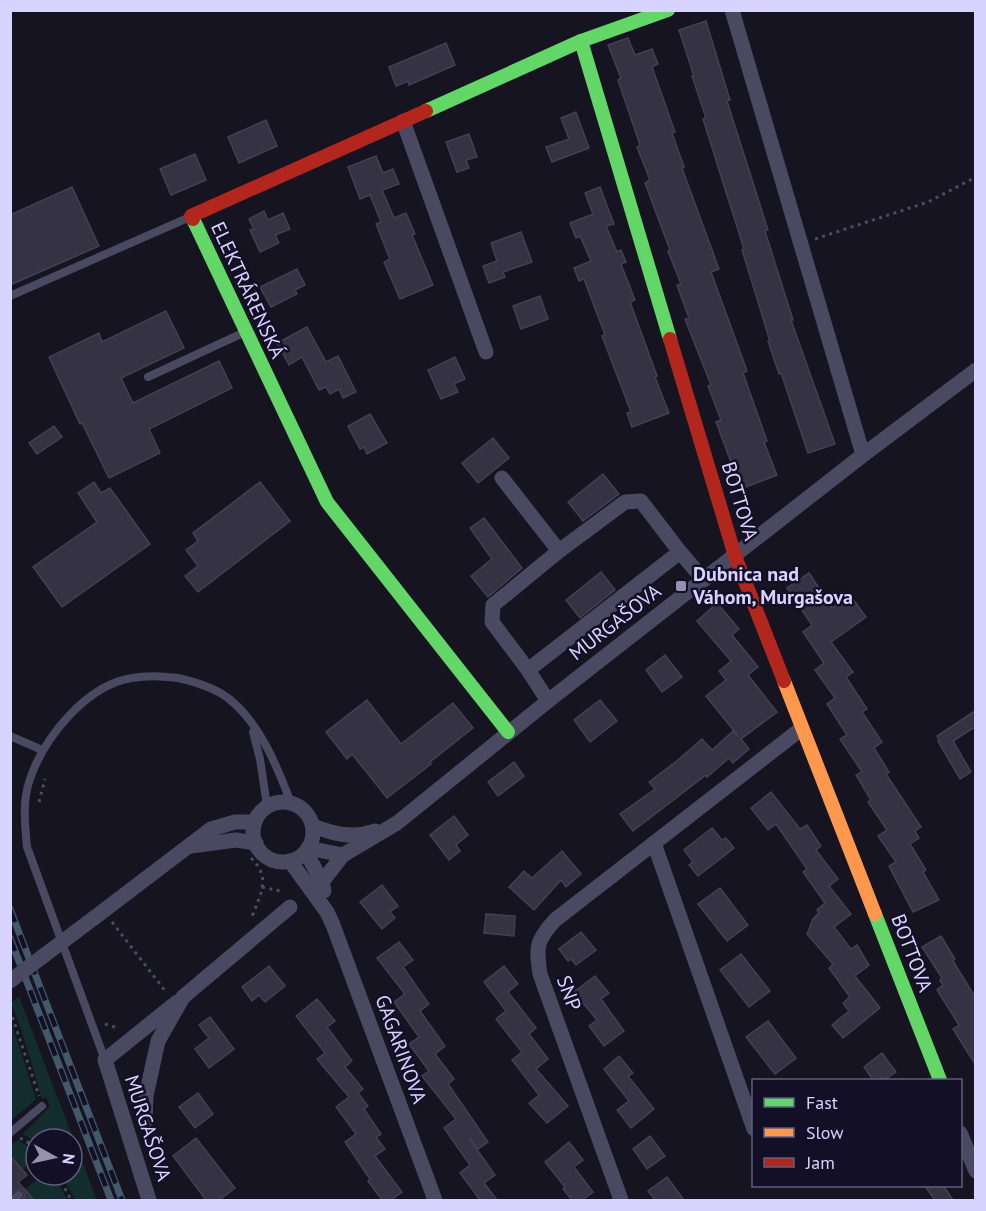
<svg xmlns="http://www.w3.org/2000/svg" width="986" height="1211" viewBox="0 0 986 1211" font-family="'PT Sans',sans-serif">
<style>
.green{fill:#132c2d}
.building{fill:#343243;stroke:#433f54;stroke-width:1.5}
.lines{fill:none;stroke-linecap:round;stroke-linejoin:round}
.path{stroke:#44505f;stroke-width:3;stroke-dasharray:3 4.5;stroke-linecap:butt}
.lane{stroke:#4a4962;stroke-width:8}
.street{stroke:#4a4962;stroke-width:15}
.fast{stroke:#63d668;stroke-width:14}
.slow{stroke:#ff974d;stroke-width:14}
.jam{stroke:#b3261e;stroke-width:14}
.rail-casing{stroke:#43596b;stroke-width:7}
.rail{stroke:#130f26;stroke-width:4.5;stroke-dasharray:14;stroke-linecap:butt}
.street-bridge{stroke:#4a4962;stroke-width:15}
.poi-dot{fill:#9591b1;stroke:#130f26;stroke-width:2}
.labels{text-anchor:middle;stroke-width:5;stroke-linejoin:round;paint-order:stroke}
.street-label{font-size:20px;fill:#d9d4ff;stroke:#130f26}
.poi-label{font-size:20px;font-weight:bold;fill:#d9d4ff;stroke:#130f26;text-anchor:start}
</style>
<rect width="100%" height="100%" fill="#161421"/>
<g class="green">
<polygon points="19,997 97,1200 75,1200 62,1175 72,1175 72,1139 36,1139 36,1142 23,1134 50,1106 46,1097 42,1099 22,1032 11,1003"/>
<polygon points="10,1018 36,1099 11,1121 10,1121"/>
<polygon points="18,1140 36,1152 36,1175 55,1175 67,1200 34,1200 25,1189 37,1180 28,1165 23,1170 17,1163 11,1168 11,1145"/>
</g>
<g class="building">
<polygon points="706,21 730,100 727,101 768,230 765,231 793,320 791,320 835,444 808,453 781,373 779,374 768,341 770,341 742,250 744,249 703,119 706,118 692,76 694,76 679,30"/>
<polygon points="628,38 635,55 652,49 658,64 652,67 675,132 672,133 684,167 682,168 719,269 711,272 747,371 743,373 767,441 764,442 777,475 741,489 716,422 721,420 708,386 711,385 685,319 689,318 677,285 681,284 668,251 670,250 645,183 650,180 637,147 640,145 618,80 621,78 608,45"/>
<polygon points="446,43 455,65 409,85 408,81 396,86 389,67"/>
<polygon points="576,112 589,148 552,162 546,147 569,139 561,118"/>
<polygon points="266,120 277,146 239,163 228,137"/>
<polygon points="469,134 477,157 466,160 469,168 457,172 446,142"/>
<polygon points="195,154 206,180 171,195 160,169"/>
<polygon points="376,156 383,173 393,169 399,184 382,190 394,218 406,213 415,234 412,235 433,285 400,299 384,262 390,259 376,224 381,222 370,195 360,199 348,167"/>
<polygon points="72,187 99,246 10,285 10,215"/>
<polygon points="600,187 614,224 606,226 617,252 621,250 626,262 621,264 635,300 630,302 657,376 655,377 669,413 632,427 627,413 631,412 602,336 605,335 584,279 579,281 574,268 591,261 580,236 576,238 570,223 593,214 585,193"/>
<polygon points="264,211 268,220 283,213 290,229 275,235 279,243 260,252 250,230 254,229 249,219"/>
<polygon points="521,232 532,262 503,272 505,277 489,283 483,266 497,261 491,243"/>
<polygon points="297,269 305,285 295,290 297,294 271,307 260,287"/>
<polygon points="540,296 548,319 521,329 513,306"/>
<polygon points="166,311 184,348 121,378 133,403 219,361 232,388 149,429 160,453 109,478 82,423 80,424 49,357 99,333 102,342"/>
<polygon points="307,327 326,362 338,356 356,392 343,398 339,389 330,394 326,387 319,390 302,357 289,365 277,343"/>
<polygon points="455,357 465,379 454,384 458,392 441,399 428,370"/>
<polygon points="370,414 387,443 367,454 364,447 360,449 348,426"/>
<polygon points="54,426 62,437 37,454 29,443"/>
<polygon points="493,438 509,458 478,483 462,463"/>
<polygon points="603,474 619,494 583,521 568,502"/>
<polygon points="94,482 101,493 110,488 150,544 62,607 33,567 97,522 78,493"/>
<polygon points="260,482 290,521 198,592 185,576 198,566 186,550 198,541 193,533"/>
<polygon points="484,518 522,568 488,597 471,576 492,559 470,528"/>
<polygon points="601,572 615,590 580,618 566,600"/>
<polygon points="809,573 832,608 850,595 866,617 831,642 853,672 846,677 867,709 862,712 882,742 874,748 889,772 886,774 921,827 915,831 919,838 910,844 926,870 923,872 939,900 913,912 889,866 896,862 878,836 887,830 868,802 871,800 856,775 862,772 840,739 847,735 827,704 835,698 815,670 824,663 803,632 812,625 787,588"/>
<polygon points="717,603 739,629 732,635 758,667 748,675 777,712 741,739 749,749 733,763 729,758 707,777 706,775 633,831 620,814 655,789 649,782 678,760 702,739 712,750 733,731 739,737 706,696 726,680 719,671 731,661 697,621"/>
<polygon points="665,655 682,677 662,692 646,670"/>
<polygon points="367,700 401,744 453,703 473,728 430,762 431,764 387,798 352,754 347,759 326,732"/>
<polygon points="600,700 617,721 590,742 574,720"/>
<polygon points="975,711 975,727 953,741 971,772 960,779 938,741 939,740 937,736"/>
<polygon points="514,762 524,776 498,796 488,782"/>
<polygon points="771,792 800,829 807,825 821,846 816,850 838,879 829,886 851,914 834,927 851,949 857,945 869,965 855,976 880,1008 843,1038 832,1025 849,1011 843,1003 850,997 829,968 833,964 807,934 813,919 819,913 817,910 825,903 803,872 807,869 776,824 768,830 751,808"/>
<polygon points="454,816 468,835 456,845 460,851 449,860 430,835"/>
<polygon points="712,828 722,840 726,838 734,848 698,876 689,865 693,862 684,850"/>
<polygon points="562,851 581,874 566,887 561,880 534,910 509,887 524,871 532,878"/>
<polygon points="382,885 398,906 390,912 395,918 382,929 360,902"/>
<polygon points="720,888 748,925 727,941 698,904"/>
<polygon points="486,914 515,916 514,936 484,933"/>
<polygon points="581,932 596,950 576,965 571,959 568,961 559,949"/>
<polygon points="941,936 955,959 953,961 975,997 975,1064 953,1029 959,1025 937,990 943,985 940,980 942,978 922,947"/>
<polygon points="399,942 413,960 403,967 429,1004 420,1011 445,1046 435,1054 454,1079 448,1084 488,1142 478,1149 469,1138 495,1175 484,1183 497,1200 480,1200 460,1173 470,1165 444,1128 456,1119 422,1076 429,1071 409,1044 419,1037 394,1002 405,994 377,958"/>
<polygon points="741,954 770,991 749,1007 720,970"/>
<polygon points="269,966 285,986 265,1002 259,995 252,1001 242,987"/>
<polygon points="504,966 518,984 508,992 536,1028 529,1034 548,1059 536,1069 568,1106 547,1123 529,1103 539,1095 512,1060 522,1052 496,1019 506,1011 484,982"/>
<polygon points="595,976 609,993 601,999 624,1031 604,1046 589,1026 597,1020 574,992"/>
<polygon points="317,999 335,1021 327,1027 352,1061 345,1067 363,1089 358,1093 368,1106 364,1109 381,1134 376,1137 385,1149 375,1156 402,1192 391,1200 382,1200 368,1181 370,1179 345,1142 356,1134 336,1107 349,1097 317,1059 325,1053 296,1016"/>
<polygon points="210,1017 234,1049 209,1068 195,1049 209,1038 199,1025"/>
<polygon points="768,1021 796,1058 775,1074 746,1037"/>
<polygon points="882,1053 896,1072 884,1080 873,1080 864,1067"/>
<polygon points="619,1056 633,1073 628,1076 654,1109 631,1128 617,1110 629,1101 604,1069"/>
<polygon points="198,1093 213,1114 195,1128 179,1107"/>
<polygon points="650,1136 665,1156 647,1169 633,1149"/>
<polygon points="196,1138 235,1188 219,1200 206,1200 173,1156"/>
<polygon points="569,1142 583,1160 574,1167 593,1192 582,1200 572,1200 563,1189 565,1187 545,1162"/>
<polygon points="10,1156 27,1175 18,1182 34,1200 22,1200 25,1195 21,1189 10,1194"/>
<polygon points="667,1177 684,1200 655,1200 648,1191"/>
<polygon points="924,1185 943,1185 953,1200 935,1200"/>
</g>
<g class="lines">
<g class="path">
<polyline points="815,239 928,202 976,177"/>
<polyline points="39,802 45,779"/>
<path d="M251,858C272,878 260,894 252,917"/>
<polyline points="262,887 284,892"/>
<polyline points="112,922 166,992"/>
<polyline points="10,1010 39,1096"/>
<polyline points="105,1024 118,1028"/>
<polyline points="20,1138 36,1147"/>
<polyline points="58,1175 71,1200"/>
</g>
<g class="lane">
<polyline points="10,296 190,217"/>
<polyline points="148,377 245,332"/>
<polyline points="253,732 260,759 267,806"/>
<polyline points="10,736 42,750"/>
<path d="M105,1060L27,847C25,825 22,801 30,779C44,738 86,685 132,678C148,675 163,676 178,678C196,682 213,687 228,698C260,723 277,766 291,803"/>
<polyline points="10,1133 42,1106"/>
<polyline points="12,1200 19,1195"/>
</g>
<g class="street">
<polyline points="732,10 863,455"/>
<polyline points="403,121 486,352"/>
<polyline points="502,478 559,551"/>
<polyline points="528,670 680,552"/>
<polyline points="548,701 528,670 492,622 493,605 559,551 625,502 641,501 680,552 704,580"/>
<circle cx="283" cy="832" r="30"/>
<path d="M313,826C334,834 352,839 375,831"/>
<polyline points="654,843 754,1129"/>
<polyline points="191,846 236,840 256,843"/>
<polyline points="308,848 343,855"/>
<polyline points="306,852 322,882 324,891"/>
<polyline points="290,861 327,912 333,925 435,1200"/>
<polyline points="322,882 343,855 397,823 548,701 863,455 976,370"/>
<polyline points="94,918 211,829 235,822 255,822"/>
<polyline points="145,1122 146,1096 158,1041 183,997 290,907"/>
<polyline points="960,1133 976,1171"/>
<polyline points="149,1200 105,1060 177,1002"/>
<path d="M621,1200L540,974C536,946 536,941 555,920L801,729"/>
</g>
<g class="fast">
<polyline points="581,41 670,339"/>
<polyline points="426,111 581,41 668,10"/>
<polyline points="193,219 327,502 508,732"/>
<polyline points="875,914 940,1080"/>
</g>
<polyline class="slow" points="784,681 875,914"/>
<g class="jam">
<polyline points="193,219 191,216 426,111"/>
<polyline points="670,339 735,556 784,681"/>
</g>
<defs>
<g id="rail">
<polyline points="10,909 122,1200"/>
<polyline points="10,938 111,1200"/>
</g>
</defs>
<use href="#rail" class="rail-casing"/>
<use href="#rail" class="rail"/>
<polyline class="street-bridge" points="10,981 94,918"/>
</g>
<rect class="poi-dot" x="675" y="580" width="12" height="12" rx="3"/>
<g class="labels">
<g class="street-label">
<text transform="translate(248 290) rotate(65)" y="7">ELEKTRÁRENSKÁ</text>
<text transform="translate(740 501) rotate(73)" y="7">BOTTOVA</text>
<text transform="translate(615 622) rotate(-38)" y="7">MURGAŠOVA</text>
<text transform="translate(912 953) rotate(69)" y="7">BOTTOVA</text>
<text transform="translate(569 993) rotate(70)" y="7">SNP</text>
<text transform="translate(401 1049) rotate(70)" y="7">GAGARINOVA</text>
<text transform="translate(148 1128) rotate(72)" y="7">MURGAŠOVA</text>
</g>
<g class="poi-label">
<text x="693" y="581">Dubnica nad<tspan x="693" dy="23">Váhom, Murgašova</tspan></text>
</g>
</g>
<rect width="986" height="1211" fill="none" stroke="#d9d4ff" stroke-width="24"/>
<rect x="752" y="1079" width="210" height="108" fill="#130f26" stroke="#625e7d" stroke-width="1.5"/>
<rect x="764" y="1098" width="30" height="9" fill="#63d668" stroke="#625e7d" stroke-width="1.5"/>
<text x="806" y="1109" font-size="18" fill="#d9d4ff">Fast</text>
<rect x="764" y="1128" width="30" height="9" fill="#ff974d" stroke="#625e7d" stroke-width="1.5"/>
<text x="806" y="1139" font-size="18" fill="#d9d4ff">Slow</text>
<rect x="764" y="1158" width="30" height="9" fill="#b3261e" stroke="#625e7d" stroke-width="1.5"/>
<text x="806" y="1169" font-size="18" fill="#d9d4ff">Jam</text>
<g transform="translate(54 1157) rotate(98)"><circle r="28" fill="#130f26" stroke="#625e7d" stroke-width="1.5"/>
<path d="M0-4.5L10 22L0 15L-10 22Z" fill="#9591b1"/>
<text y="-9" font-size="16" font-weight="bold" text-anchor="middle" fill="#d9d4ff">N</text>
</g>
</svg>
